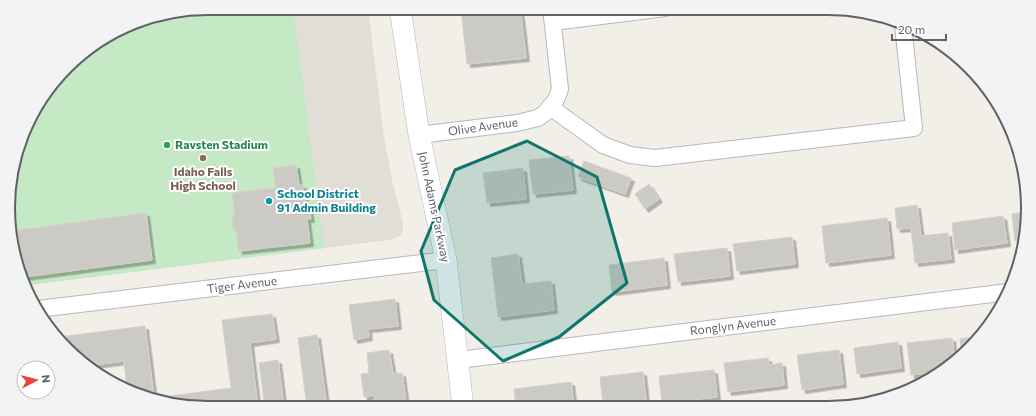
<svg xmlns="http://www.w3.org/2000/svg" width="1036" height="416" viewBox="0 0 1036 416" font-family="Commissioner,sans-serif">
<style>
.education{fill:#e1ded6}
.green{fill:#c5e8c5}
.building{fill:#cccac5;stroke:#d6d1c6;filter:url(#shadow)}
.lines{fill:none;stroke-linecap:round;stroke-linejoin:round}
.minor-casing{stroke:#b5b8bc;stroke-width:18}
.tertiary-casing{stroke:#b5b8bc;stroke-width:22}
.minor{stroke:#fff;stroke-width:16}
.tertiary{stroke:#fff;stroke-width:21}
.marked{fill:#0f766e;fill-opacity:0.2;stroke:#0f766e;stroke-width:3;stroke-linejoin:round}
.leisure-dot{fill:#2e9e5b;stroke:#fff;stroke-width:1.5}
.education-dot{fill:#8d6e63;stroke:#fff;stroke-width:1.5}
.culture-dot{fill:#0f9aa8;stroke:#fff;stroke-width:1.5}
.labels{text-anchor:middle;stroke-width:4;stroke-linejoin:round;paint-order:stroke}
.street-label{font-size:12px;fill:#5f6368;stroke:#fff}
.leisure-label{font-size:12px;font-weight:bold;fill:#27864d;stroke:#fff;text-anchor:start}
.education-label{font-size:12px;font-weight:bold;fill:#785e54;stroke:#fff}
.culture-label{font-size:12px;font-weight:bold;fill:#0d838f;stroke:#fff;text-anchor:start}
.rim{fill:none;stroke:#5f6368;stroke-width:2}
</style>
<defs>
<filter id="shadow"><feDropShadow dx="3.5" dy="3.5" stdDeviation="0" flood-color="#0004"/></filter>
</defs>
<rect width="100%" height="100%" fill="#f1efe8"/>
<polygon class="education" points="208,8 368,8 384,137 392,180 403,223 403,231 400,236 390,240 28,285 12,247 10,182 35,108 76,57 143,19"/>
<polygon class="green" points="208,8 293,8 324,248 28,285 12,247 10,182 35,108 76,57 143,19"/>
<g class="building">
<polygon points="461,8 520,8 526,58 467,64"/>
<polygon points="569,156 573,190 533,194 529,160"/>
<polygon points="584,161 631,178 625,194 578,177"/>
<polygon points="296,165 299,185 303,185 306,208 309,208 311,219 307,219 310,243 239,251 236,228 233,228 232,217 235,217 232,193 276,188 273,168"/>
<polygon points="523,168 526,199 487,203 483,173"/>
<polygon points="649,184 659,199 645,209 635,194"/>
<polygon points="917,205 921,236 948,233 951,259 915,263 911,228 897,229 895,208"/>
<polygon points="1025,212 1022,240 1015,241 1012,214"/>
<polygon points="146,213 152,260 24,277 12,247 11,231"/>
<polygon points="1003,216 1007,243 955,250 952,223"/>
<polygon points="887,218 891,255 826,263 822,226"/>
<polygon points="792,237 795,264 737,271 733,244"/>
<polygon points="727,248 730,276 678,282 674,254"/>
<polygon points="518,254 522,284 551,281 554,310 498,317 491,258"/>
<polygon points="664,258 667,285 612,292 609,265"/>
<polygon points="395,299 398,326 368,329 369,337 354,340 349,305"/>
<polygon points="272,314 276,339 250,343 258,408 208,408 144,397 127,389 124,361 86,366 59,337 145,326 154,398 231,388 222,320"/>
<polygon points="317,335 327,408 307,408 298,338"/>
<polygon points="979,336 962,356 960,339"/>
<polygon points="952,338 955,361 940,371 911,375 907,343"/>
<polygon points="898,342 901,368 857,374 854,348"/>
<polygon points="389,350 393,374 402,373 406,403 376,407 374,395 364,397 361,374 369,373 367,353"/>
<polygon points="839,350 843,384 802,390 797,355"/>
<polygon points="768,358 769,365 782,363 784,385 728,392 724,363"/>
<polygon points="278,360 284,408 265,408 259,363"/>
<polygon points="714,370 717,397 662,403 659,376"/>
<polygon points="643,372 646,401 603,406 600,377"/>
<polygon points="571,382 574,407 516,407 514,389"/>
</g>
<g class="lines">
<defs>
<g id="minor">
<polyline points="553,22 665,8"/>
<polyline points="550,107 603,145 630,155 655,158 914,128 903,25"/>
<polyline points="419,135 517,123 538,118 545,113 556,100 560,89 551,8"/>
<polyline points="38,309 446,260"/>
<polyline points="458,360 1008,292"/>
</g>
<polyline id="tertiary" points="400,8 419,135 446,260 463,407"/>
</defs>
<use href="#minor" class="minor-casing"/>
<use href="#tertiary" class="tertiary-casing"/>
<use href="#minor" class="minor"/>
<use href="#tertiary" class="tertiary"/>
</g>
<path class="marked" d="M527,141L597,177L627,283L559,337L503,361L434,300L421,251L455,170Z"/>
<circle class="leisure-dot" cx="167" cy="145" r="4"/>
<circle class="education-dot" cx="203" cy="158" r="4"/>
<circle class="culture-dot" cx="269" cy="201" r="4"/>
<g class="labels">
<g class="street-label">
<text transform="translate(483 127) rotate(-8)" y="4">Olive Avenue</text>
<text transform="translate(434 207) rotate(78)" y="4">John Adams Parkway</text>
<text transform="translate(242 285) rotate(-7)" y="4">Tiger Avenue</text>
<text transform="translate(733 326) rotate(-7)" y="4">Ronglyn Avenue</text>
</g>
<g class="leisure-label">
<text x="175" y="149">Ravsten Stadium</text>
</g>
<g class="education-label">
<text x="203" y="176">Idaho Falls<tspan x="203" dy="14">High School</tspan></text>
</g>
<g class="culture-label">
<text x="277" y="198">School District<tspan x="277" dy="14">91 Admin Building</tspan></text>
</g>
</g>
<path d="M0 0H1036V416H0ZM208 15H828A193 193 0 0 1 1021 208V208A193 193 0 0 1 828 401H208A193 193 0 0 1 15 208V208A193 193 0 0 1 208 15Z" fill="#f2f3f3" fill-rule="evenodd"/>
<path class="rim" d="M208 15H828A193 193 0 0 1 1021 208V208A193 193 0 0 1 828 401H208A193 193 0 0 1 15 208V208A193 193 0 0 1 208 15Z"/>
<g transform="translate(36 380) rotate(83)"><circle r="19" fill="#ffffff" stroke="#bfc1c3"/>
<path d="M0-3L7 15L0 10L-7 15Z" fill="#ea4335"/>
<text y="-6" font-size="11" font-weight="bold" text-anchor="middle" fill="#5f6368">N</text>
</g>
<path d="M892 34v6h54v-6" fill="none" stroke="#5f6368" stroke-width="2"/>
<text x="898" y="34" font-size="12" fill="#5f6368" stroke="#ffffff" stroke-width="3" paint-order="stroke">20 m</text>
</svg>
